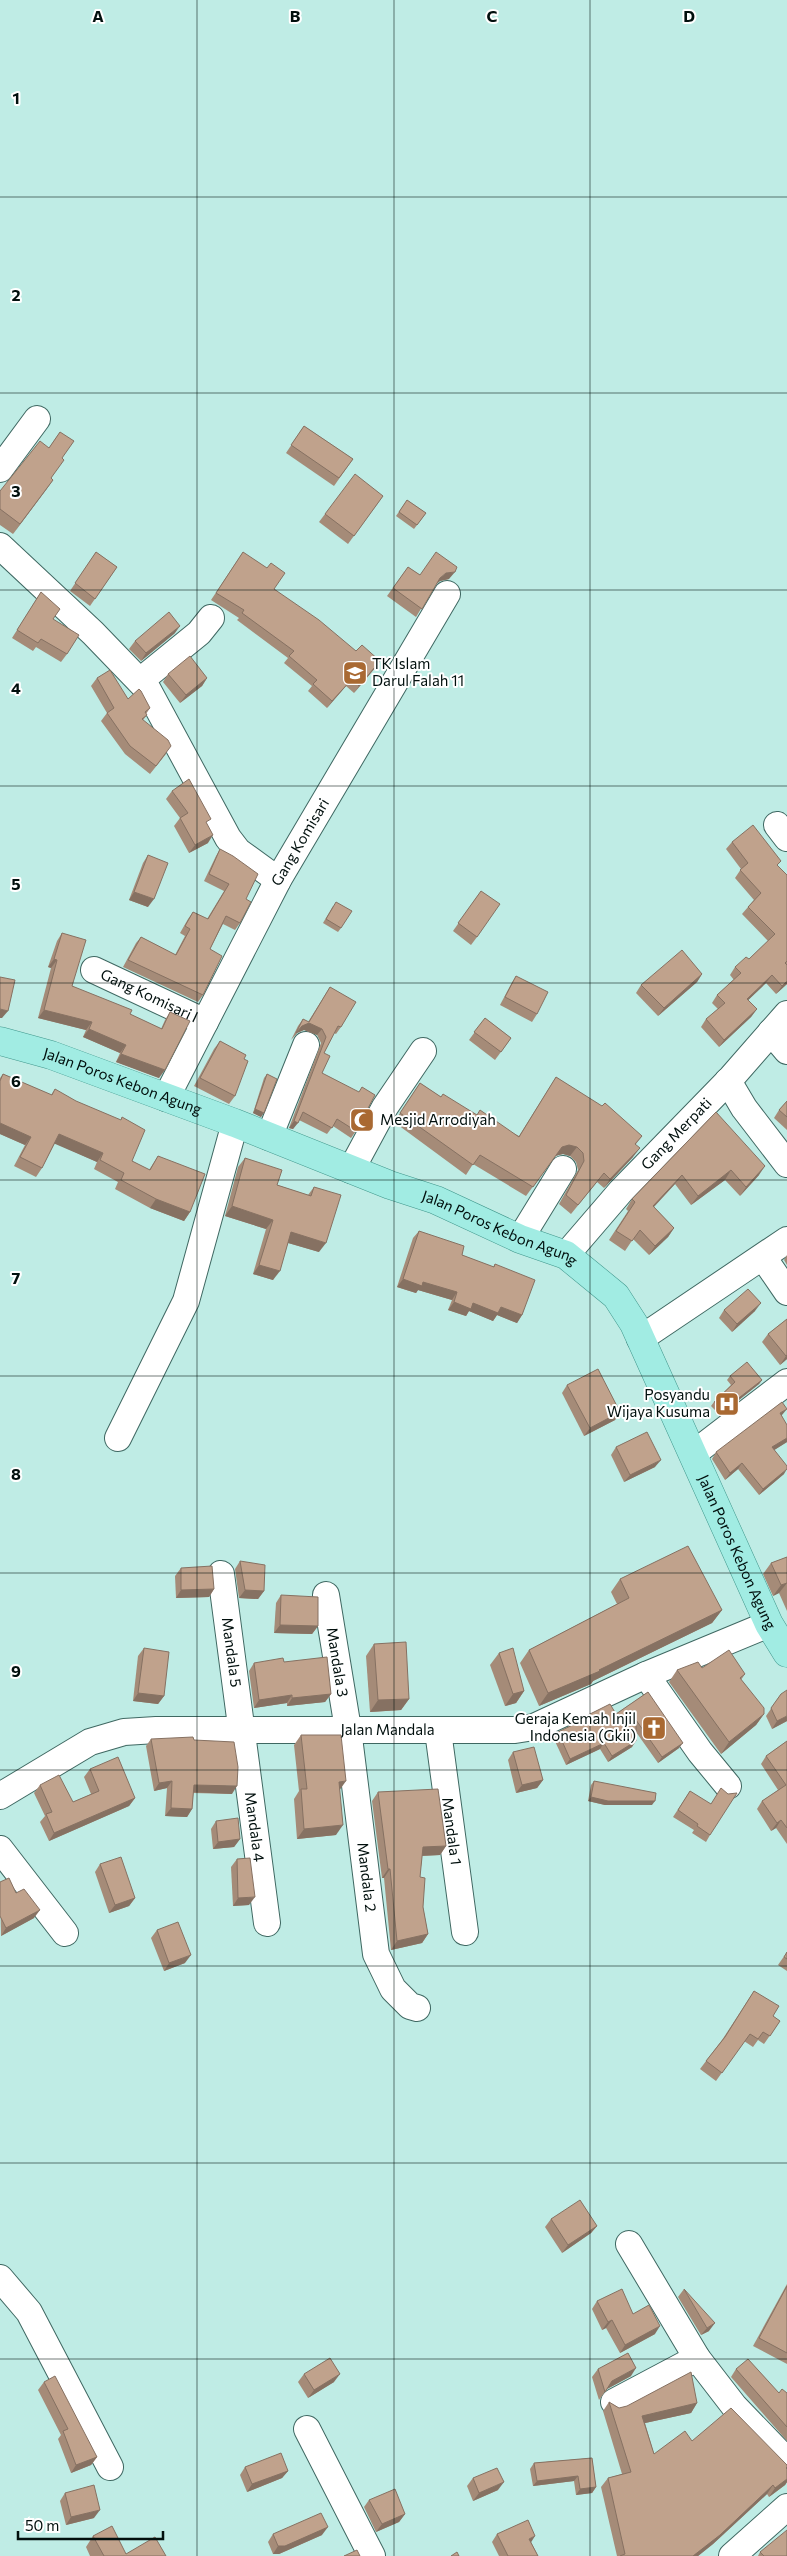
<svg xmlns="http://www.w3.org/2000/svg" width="787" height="2556" viewBox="0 0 787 2556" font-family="Commissioner,sans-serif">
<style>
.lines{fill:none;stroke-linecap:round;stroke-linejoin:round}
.minor-casing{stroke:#3f6862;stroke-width:28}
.major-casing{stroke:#40978c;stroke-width:29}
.minor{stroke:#fff;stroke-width:26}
.major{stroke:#a1ece3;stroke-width:28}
.wall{fill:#a58b78}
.shaded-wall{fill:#867162}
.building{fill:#c0a28c;stroke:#867162}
.grid{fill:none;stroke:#010f0d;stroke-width:1;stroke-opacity:0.55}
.labels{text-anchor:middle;stroke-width:4;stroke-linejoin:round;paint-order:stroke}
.poi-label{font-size:15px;fill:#010f0d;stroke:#fff;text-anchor:start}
.street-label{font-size:15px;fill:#010f0d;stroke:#fff}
.grid-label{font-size:16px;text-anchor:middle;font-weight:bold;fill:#010f0d;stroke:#fff;stroke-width:4;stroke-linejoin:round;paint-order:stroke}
</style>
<rect width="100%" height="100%" fill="#bfece5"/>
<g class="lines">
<defs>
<g id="minor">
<polyline points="0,469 37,419"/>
<polyline points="0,546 93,633 148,690 228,838 238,851 278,880"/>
<polyline points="140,681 199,633 211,618"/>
<polyline points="777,825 787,838"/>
<path id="s1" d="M94,970L205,1022"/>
<polyline points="771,1032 787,1051"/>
<polyline points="728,1081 744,1108 787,1164"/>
<path id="s2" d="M166,1098L278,880L447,594"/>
<polyline points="269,1137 306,1045"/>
<polyline points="351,1170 385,1107 423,1051"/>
<polyline points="520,1239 563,1169"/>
<path id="s3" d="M566,1255L621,1191L731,1078L787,1014"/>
<polyline points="763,1257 787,1292"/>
<polyline points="640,1339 787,1240"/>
<polyline points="118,1438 186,1301 235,1123"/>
<polyline points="693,1454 787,1382"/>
<path id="s4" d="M221,1574L267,1923"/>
<path id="s5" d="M326,1595L348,1729L376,1954L393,1989L410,2006L417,2008"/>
<polyline points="646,1675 700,1752 728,1786"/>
<path id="s6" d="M438,1731L465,1932"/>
<path id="s7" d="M0,1796L90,1742L124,1732L156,1730H515L534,1727L646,1675L769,1624"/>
<polyline points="0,1849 65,1933"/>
<polyline points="629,2244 697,2358 734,2406 787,2461"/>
<polyline points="0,2278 29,2312 110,2467"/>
<polyline points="614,2402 697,2358"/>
<polyline points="307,2429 372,2556"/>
<polyline points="732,2556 787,2507"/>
</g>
<g id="major">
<path id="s8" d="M0,1041L51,1055L235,1123L390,1185L436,1200L520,1239L566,1255L616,1296L634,1324L769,1624L787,1653"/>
</g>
</defs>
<use href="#minor" class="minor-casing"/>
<use href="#major" class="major-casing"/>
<use href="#minor" class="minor"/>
<use href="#major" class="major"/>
</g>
<g class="wall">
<polygon points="304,426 353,459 334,486 286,453"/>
<polygon points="60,432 62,458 51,478 53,480 13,534 0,525 0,491 49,448"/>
<polygon points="383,496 348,544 319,522 325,514"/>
<polygon points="407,500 426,513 414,529 396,516"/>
<polygon points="96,552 117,567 90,606 70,591"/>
<polygon points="243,552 274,589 375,668 354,693 346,686 327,708 308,691 312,686 284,663 288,658 237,620 239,618 211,600"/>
<polygon points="408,567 420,575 449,579 440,581 436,584 416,617 387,596"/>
<polygon points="41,592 67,654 61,662 36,647 33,651 12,638"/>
<polygon points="175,633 141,661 129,649 135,641"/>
<polygon points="168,674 207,678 202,686 180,703 163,682"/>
<polygon points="97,678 128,699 150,708 146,714 147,715 143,720 166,754 150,774 125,754 101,721 107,713 91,686"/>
<polygon points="172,791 207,824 208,843 189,853 174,826 180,818 166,799"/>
<polygon points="732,842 778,866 787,875 787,984 776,994 766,983 748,1000 757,1009 751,1017 719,1047 701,1027 706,1019 718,1009 712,1003 717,995 734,980 730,975 735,967 749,959 768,941 742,914 754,900 735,878 741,869 726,849"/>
<polygon points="220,849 246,899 240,923 235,930 223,924 210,949 203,995 198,1002 123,967 136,943 141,937 175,955 185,936 180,933 188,919 193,912 207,919 224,891 204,881 216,856"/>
<polygon points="148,855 148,907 129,900 143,863"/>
<polygon points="481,891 477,937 471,945 453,931"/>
<polygon points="333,906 341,928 338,932 323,923"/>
<polygon points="62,933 72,986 161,1029 165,1020 170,1012 159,1078 116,1062 120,1053 83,1037 86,1030 38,1018 51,968 48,967 57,941"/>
<polygon points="702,974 697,982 658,1016 636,993 641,985"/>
<polygon points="516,976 537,1014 532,1022 500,1005 511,984"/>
<polygon points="330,987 341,1027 336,1034 334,1033 324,1053 322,1073 356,1131 351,1138 333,1126 327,1134 299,1120 293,1129 289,1128 321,1043 317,1035 304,1030 297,1033 291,1040 298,1026 303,1019 308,1022"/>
<polygon points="485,1018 511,1038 495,1060 469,1040"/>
<polygon points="220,1041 244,1059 235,1096 229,1104 194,1086 214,1049"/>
<polygon points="3,1074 51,1095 55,1089 132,1161 149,1170 158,1156 190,1212 184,1221 150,1208 115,1189 118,1182 94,1169 97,1162 55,1143 42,1168 36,1177 14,1166 25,1145 0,1134 0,1078"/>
<polygon points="267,1074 261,1117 253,1113 264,1078"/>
<polygon points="556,1077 642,1136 636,1144 633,1157 604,1188 597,1182 571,1214 559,1204 578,1170 576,1162 570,1156 563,1154 555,1156 526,1196 473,1164 466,1175 394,1122 420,1083 441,1097 519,1136"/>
<polygon points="787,1101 787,1130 774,1118 779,1110"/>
<polygon points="716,1112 759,1175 740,1196 725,1180 691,1205 675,1184 654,1207 674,1228 668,1237 649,1255 633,1239 625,1251 609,1240 628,1211 626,1209 632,1199"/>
<polygon points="245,1158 277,1185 308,1195 314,1187 319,1252 288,1243 273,1280 253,1274 266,1229 225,1216 238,1167"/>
<polygon points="419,1231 462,1255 493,1267 495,1264 522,1315 517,1323 497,1315 493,1321 469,1311 466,1316 448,1310 452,1300 418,1290 416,1293 397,1287 413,1238"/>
<polygon points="787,1255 787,1265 784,1260"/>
<polygon points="724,1310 755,1311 732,1332 719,1318"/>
<polygon points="787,1319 787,1359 780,1365 762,1342 768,1334"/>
<polygon points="730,1376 762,1380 759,1384 720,1415 711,1406 714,1402 731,1385 727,1380"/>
<polygon points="567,1385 620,1412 615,1420 584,1436 562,1393"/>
<polygon points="782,1416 787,1442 774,1450 784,1474 759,1495 738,1469 725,1480 712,1459 716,1452"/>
<polygon points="616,1447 655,1467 624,1482 611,1455"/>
<polygon points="787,1557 787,1611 779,1593 773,1596 763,1574 771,1563"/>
<polygon points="240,1561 264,1591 258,1599 239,1598 235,1569"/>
<polygon points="181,1568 214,1589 209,1597 176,1598 175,1576"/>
<polygon points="620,1579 722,1610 712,1623 593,1681 591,1684 539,1706 520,1663 529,1650 617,1604 611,1592"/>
<polygon points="281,1595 318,1626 312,1634 274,1633 276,1603"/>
<polygon points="374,1644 409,1699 401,1710 370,1712 366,1656"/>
<polygon points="144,1648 164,1696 158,1704 133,1701 138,1656"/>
<polygon points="499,1653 524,1691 516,1703 505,1706 490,1665"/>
<polygon points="284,1662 331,1694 325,1702 287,1706 287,1703 254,1708 249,1671 254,1663"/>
<polygon points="702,1668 745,1674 741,1680 764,1714 756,1725 721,1754 669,1682 677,1670"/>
<polygon points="648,1692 679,1748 658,1763 636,1732 632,1747 608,1762 600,1749 566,1765 553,1737 558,1732 585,1719 588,1715 616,1714"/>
<polygon points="781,1694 787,1721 772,1729 766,1716"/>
<polygon points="301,1735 340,1791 336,1835 297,1839 294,1799 299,1791 294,1745"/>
<polygon points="151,1739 194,1740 232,1794 193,1793 192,1809 187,1817 165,1816 167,1788 154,1791 146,1746"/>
<polygon points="787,1741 787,1844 776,1828 771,1831 757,1809 762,1801 778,1790 761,1764 766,1756"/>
<polygon points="513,1752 543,1780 537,1788 516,1793 508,1760"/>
<polygon points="90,1769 135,1798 129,1806 49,1841 40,1822 45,1816 34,1793 40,1785 73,1802 91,1794 84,1777"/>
<polygon points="594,1781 652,1805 605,1805 588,1801 591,1785"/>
<polygon points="690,1791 710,1835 706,1842 692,1833 694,1830 673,1817"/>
<polygon points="378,1792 446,1846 440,1855 422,1856 420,1877 423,1907 428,1934 422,1943 391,1950 384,1878 382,1878 372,1801"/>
<polygon points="216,1821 240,1839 234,1847 213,1849 211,1829"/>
<polygon points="237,1859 249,1905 233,1906 231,1867"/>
<polygon points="100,1864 135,1898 129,1906 109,1913 95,1872"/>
<polygon points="0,1882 16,1893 34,1918 1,1936"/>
<polygon points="157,1930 185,1963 164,1971 151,1938"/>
<polygon points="787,1952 787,1971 778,1965"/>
<polygon points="754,1991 773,2016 780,2021 764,2044 758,2040 753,2047 744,2041 716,2081 700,2069 722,2040"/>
<polygon points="551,2219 597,2226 591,2233 562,2253 545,2227"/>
<polygon points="787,2284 787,2364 753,2346"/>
<polygon points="684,2289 709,2331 701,2335 678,2297"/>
<polygon points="597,2301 633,2314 655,2334 620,2353 606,2328 602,2330 592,2309"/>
<polygon points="598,2369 631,2376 607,2389 599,2400 592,2377"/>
<polygon points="736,2369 779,2393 787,2393 787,2441 731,2377"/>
<polygon points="304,2374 334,2382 308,2398 298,2382"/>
<polygon points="44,2382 97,2457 91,2465 71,2473 58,2439 61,2435 38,2390"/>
<polygon points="609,2402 619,2408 697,2403 691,2413 645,2423 654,2454 692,2441 786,2469 787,2482 785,2485 769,2497 767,2494 713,2544 698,2556 617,2556 601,2487 608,2478 622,2474 603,2411"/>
<polygon points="592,2458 596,2487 592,2493 576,2495 574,2481 533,2486 530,2469 534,2463"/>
<polygon points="245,2467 288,2471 282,2478 247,2492 240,2475"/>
<polygon points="473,2478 498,2490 473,2501 467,2486"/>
<polygon points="65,2493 94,2518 66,2525 60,2501"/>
<polygon points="369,2500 405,2514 399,2522 376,2532 364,2507"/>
<polygon points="273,2534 322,2535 279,2554 273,2554 268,2542"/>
<polygon points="497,2534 531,2542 538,2556 499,2556 492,2542"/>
<polygon points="93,2536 126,2554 166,2556 90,2556 86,2547"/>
<polygon points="760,2552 787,2556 758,2556"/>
</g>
<g class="shaded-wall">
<polygon points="53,480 46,490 13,534 20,524"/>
<polygon points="455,572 449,579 440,581 434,586 440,578 446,573"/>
<polygon points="180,626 175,633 141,661 146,653"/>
<polygon points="380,661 375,668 354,693 359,686"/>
<polygon points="207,678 202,686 180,703 186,695"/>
<polygon points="352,679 346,686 327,708 332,701"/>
<polygon points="213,835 208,843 189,853 195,845"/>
<polygon points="134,892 154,899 148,907 129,900"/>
<polygon points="54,959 57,960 51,968 48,967"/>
<polygon points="702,974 697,982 658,1016 664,1008"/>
<polygon points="772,975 766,983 741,1007 747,999"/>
<polygon points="787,981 787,984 776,994 782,986"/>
<polygon points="0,1009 8,1011 2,1018 0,1018"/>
<polygon points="757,1009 751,1017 719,1047 724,1040"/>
<polygon points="44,1010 92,1022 86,1030 38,1018"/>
<polygon points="309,1023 322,1029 317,1035 304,1030 297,1033 291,1040 302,1026"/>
<polygon points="89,1029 126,1045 120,1053 83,1037"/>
<polygon points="121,1054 165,1070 159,1078 116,1062"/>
<polygon points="255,1109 264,1113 261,1117 253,1113"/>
<polygon points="294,1121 298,1123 293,1129 289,1128"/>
<polygon points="0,1123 31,1137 25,1145 0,1134"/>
<polygon points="59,1134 103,1153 97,1162 53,1143"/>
<polygon points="569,1145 577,1147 570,1156 563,1154 555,1156 526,1196 562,1147"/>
<polygon points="640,1148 633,1157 604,1188 610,1179"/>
<polygon points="765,1166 759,1175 740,1196 746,1187"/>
<polygon points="731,1170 725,1180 691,1205 698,1196"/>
<polygon points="682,1175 675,1184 646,1215 653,1206"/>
<polygon points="156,1199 190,1212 184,1221 150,1208"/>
<polygon points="232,1206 273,1220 266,1229 225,1216"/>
<polygon points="674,1228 668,1237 649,1255 655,1246"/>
<polygon points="291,1232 326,1243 319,1252 285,1242"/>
<polygon points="259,1265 280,1271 273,1280 253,1274"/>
<polygon points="403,1279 423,1282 457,1292 452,1300 418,1290 416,1293 397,1287"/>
<polygon points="454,1302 473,1303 501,1307 522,1315 517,1323 497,1315 493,1321 469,1311 466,1316 448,1310"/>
<polygon points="761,1303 755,1311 732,1332 737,1324"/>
<polygon points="787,1355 787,1359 780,1365 786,1356"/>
<polygon points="762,1380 759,1384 720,1415 722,1411"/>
<polygon points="787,1409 782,1415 776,1420 780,1413"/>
<polygon points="620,1412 615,1420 584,1436 590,1428"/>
<polygon points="787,1438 787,1442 768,1454 772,1447"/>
<polygon points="661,1460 655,1467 624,1482 630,1475"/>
<polygon points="742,1463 738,1469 725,1480 730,1473"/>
<polygon points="787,1469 784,1474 759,1495 763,1489"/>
<polygon points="787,1583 779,1593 773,1596 781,1585"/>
<polygon points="214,1589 209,1597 176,1598 181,1590"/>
<polygon points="245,1590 264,1591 258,1599 239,1598"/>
<polygon points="722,1610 712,1623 593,1681 591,1684 539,1706 548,1693"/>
<polygon points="280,1625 318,1626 312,1634 274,1633"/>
<polygon points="524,1691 516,1703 505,1706 513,1694"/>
<polygon points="138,1693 164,1696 158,1704 133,1701"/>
<polygon points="331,1694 325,1702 287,1706 292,1698"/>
<polygon points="292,1695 287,1703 254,1708 259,1700"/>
<polygon points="409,1699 401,1710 370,1712 378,1700"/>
<polygon points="764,1714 756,1725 721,1754 729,1742"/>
<polygon points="787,1716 787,1721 772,1729 777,1721"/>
<polygon points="636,1741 632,1747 608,1762 612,1756"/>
<polygon points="604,1743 600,1749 566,1765 570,1759"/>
<polygon points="683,1743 679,1748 658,1763 662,1757"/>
<polygon points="543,1780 537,1788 516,1793 522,1785"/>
<polygon points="172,1781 167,1788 154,1791 159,1783"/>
<polygon points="346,1781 339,1791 339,1782"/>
<polygon points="194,1785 237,1786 232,1794 188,1792"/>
<polygon points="591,1797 655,1801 652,1805 605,1805 588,1801"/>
<polygon points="135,1798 129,1806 49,1841 54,1833"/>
<polygon points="171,1808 192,1809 187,1817 165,1816"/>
<polygon points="781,1820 776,1828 771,1831 777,1823"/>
<polygon points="343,1825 336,1835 297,1839 304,1829"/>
<polygon points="240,1839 234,1847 213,1849 218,1842"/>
<polygon points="446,1846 440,1855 417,1856 423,1847"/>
<polygon points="388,1869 390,1869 384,1878 382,1878"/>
<polygon points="255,1897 249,1905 233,1906 238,1898"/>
<polygon points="135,1898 129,1906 109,1913 115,1905"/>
<polygon points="40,1910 34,1918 1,1936 6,1928"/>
<polygon points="428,1934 422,1943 391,1950 397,1941"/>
<polygon points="191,1955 185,1963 164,1971 169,1963"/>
<polygon points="597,2226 591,2233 562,2253 568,2245"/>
<polygon points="612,2320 606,2328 602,2330 608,2322"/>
<polygon points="715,2323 709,2331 701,2335 707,2328"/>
<polygon points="660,2326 655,2334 620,2353 625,2345"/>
<polygon points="636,2368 631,2376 607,2389 612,2381"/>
<polygon points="340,2374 334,2382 308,2398 314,2390"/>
<polygon points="697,2403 691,2413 636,2425 642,2416"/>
<polygon points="97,2457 91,2465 71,2473 76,2465"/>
<polygon points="288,2471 282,2478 247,2492 252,2484"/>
<polygon points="578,2476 574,2481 533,2486 537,2481"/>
<polygon points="787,2479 787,2482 785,2485 769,2497 775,2488"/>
<polygon points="504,2482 498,2490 473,2501 479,2493"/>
<polygon points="773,2485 767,2494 713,2544 698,2556 693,2556"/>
<polygon points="596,2487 592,2493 576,2495 580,2489"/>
<polygon points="100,2510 94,2518 66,2525 71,2517"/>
<polygon points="405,2514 399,2522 376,2532 382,2524"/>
<polygon points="328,2527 322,2535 279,2554 273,2554 278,2546"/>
<polygon points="535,2536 530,2544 529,2539"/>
</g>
<g class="building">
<polygon points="304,426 353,459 339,478 291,445"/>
<polygon points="60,432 74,441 62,458 64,460 51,478 53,480 20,524 0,509 0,491 40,441 49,448"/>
<polygon points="355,474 383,496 354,536 325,514"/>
<polygon points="407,500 426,513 417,525 399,512"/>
<polygon points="96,552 117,567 95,599 75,583"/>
<polygon points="243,552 267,568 271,563 285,573 274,589 319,620 356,651 362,645 380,661 359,686 352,679 332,701 313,684 317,680 289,656 294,651 242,613 244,610 216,593"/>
<polygon points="436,552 457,567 455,572 446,573 440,578 422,609 393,588 408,567 420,575"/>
<polygon points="41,592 60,609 53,619 79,635 67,654 41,639 38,643 17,630"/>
<polygon points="169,612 180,626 146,653 135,641"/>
<polygon points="190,656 207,678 186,695 168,674"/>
<polygon points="110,670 128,699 139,689 141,691 150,708 145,712 147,715 142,719 168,740 171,746 156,766 130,746 107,713 114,708 97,678"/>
<polygon points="189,779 211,819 206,822 213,835 195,845 180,818 188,813 172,791"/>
<polygon points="753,825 781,861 777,865 787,875 787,961 785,963 787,965 787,981 782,986 772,975 747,999 757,1009 724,1040 706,1019 725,1003 717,995 741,973 735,967 746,957 749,959 775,934 748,907 761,893 740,870 748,863 732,842"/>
<polygon points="220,849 233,856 258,874 246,899 251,902 240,923 226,916 210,949 222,956 203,995 128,960 141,937 176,955 190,929 185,926 193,912 208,919 229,884 209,874"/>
<polygon points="148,855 168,863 154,899 134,892"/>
<polygon points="481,891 500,904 477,937 458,923"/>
<polygon points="336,902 352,911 341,928 326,919"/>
<polygon points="62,933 86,940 72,986 132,1010 130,1014 162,1029 170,1012 190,1021 165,1070 121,1054 126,1045 89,1029 92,1022 44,1010 57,960 54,959"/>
<polygon points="682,950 702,974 664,1008 641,985"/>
<polygon points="516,976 548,992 537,1014 505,997"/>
<polygon points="0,977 15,980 8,1011 0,1009"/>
<polygon points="330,987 356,1002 341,1027 338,1026 324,1053 330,1056 322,1073 359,1092 362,1087 375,1095 356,1131 337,1119 332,1128 303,1112 298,1123 294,1121 326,1037 322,1029 309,1023 302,1026 296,1033 303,1019 309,1022"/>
<polygon points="485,1018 511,1038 501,1052 474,1032"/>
<polygon points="220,1041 246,1055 244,1059 248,1061 235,1096 200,1078"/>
<polygon points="3,1074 52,1095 55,1089 76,1101 121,1120 122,1117 145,1130 132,1161 150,1170 158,1156 205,1174 190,1212 156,1199 121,1180 124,1173 100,1160 103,1153 59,1134 42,1168 20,1157 31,1137 0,1123 0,1081"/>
<polygon points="267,1074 277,1079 264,1113 255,1109"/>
<polygon points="556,1077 602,1106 605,1103 642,1136 635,1144 640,1148 610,1179 604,1173 578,1205 566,1195 584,1161 583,1153 577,1147 569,1145 562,1147 533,1187 480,1155 473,1165 400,1113 420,1083 441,1097 443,1094 477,1115 480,1110 519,1137"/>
<polygon points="787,1101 787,1117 779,1110"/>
<polygon points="716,1112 765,1166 746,1187 731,1170 698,1196 682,1175 653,1206 674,1228 655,1246 640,1230 632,1241 616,1231 635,1202 632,1199"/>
<polygon points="245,1158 282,1170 277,1185 311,1196 314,1187 341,1195 326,1243 291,1232 280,1271 259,1265 273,1220 232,1206"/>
<polygon points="419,1231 464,1246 462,1255 494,1267 495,1264 535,1280 522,1315 501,1307 498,1313 473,1303 471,1309 454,1302 457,1292 423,1282 422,1286 403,1279"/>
<polygon points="748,1289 761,1303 737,1324 724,1310"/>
<polygon points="787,1319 787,1355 786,1356 768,1334"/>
<polygon points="747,1362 762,1380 722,1411 714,1402 735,1382 730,1376"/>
<polygon points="598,1369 620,1412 590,1428 567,1385"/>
<polygon points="782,1402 787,1409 780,1413 787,1425 787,1438 772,1447 787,1466 787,1469 763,1489 742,1463 730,1473 716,1452"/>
<polygon points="647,1432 661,1460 630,1475 616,1447"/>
<polygon points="688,1546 722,1610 599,1670 600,1671 548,1693 529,1650 629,1598 620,1579"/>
<polygon points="787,1557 787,1583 781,1585 771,1563"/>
<polygon points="240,1561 265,1565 264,1591 245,1590"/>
<polygon points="212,1566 214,1589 181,1590 181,1568"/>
<polygon points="281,1595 318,1597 318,1626 280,1625"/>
<polygon points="406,1642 409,1699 378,1700 374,1644"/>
<polygon points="144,1648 169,1652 164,1696 138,1693"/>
<polygon points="513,1648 524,1691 513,1694 499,1653"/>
<polygon points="729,1650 745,1674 740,1678 764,1708 764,1714 729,1742 677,1670 698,1662 702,1668"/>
<polygon points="327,1657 331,1694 292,1698 292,1695 259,1700 254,1663 283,1658 284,1662"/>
<polygon points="787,1690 787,1716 777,1721 771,1708 781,1694"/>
<polygon points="648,1692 683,1743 662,1757 636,1720 636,1741 612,1756 604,1743 570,1759 558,1732 589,1717 588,1715 610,1704 616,1714"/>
<polygon points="301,1735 341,1735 346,1781 339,1782 343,1825 304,1829 301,1789 307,1789"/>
<polygon points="193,1737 194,1740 234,1742 238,1767 237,1786 194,1785 192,1809 171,1808 172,1781 159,1783 151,1739"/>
<polygon points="787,1741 787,1828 781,1820 777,1823 762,1801 786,1785 766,1756"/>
<polygon points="534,1747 543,1780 522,1785 513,1752"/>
<polygon points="118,1757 135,1798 54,1833 46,1814 52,1812 40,1785 59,1775 73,1802 99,1791 90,1769"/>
<polygon points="594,1781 656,1793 655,1801 608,1801 591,1797"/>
<polygon points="721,1788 728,1794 737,1793 710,1835 697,1826 698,1824 678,1810 690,1791 711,1804"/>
<polygon points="438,1789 446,1846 423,1847 420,1877 425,1878 423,1907 428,1934 397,1941 390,1869 388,1869 378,1792"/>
<polygon points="238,1818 240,1839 218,1842 216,1821"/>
<polygon points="121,1857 135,1898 115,1905 100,1864"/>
<polygon points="250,1858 255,1897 238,1898 237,1859"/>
<polygon points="9,1878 16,1893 24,1889 40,1910 6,1928 0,1916 0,1882"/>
<polygon points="178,1922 191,1955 169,1963 157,1930"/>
<polygon points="787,1952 787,1959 784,1957"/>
<polygon points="754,1991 779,2006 773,2016 780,2021 770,2036 763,2032 758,2039 750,2034 722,2073 706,2061 725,2037"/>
<polygon points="580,2200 597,2226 568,2245 551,2219"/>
<polygon points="787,2286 787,2353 759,2338"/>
<polygon points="622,2289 633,2314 649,2305 660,2326 625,2345 612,2320 608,2322 597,2301"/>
<polygon points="684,2289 715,2323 707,2328"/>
<polygon points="628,2353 636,2368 612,2381 605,2392 598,2369"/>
<polygon points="330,2358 340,2374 314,2390 304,2374"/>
<polygon points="748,2359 779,2393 782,2389 787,2393 787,2427 736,2369"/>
<polygon points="691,2372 697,2403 642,2416 654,2454 685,2431 692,2441 731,2408 787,2465 787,2467 786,2468 787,2469 787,2479 775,2488 773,2485 720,2535 693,2556 620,2556 625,2554 608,2478 631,2472 609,2402 619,2408 627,2406"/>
<polygon points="55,2376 97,2457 76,2465 63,2431 68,2429 44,2382"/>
<polygon points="281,2453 288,2471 252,2484 245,2467"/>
<polygon points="592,2458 596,2487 580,2489 578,2476 537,2481 534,2463"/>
<polygon points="497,2468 504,2482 479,2493 473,2478"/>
<polygon points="94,2485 100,2510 71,2517 65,2493"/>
<polygon points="395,2489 405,2514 382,2524 369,2500"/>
<polygon points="321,2513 328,2527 285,2546 278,2546 273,2534"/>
<polygon points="528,2520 535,2536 529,2539 538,2556 508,2556 497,2534"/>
<polygon points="112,2526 126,2554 155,2537 166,2556 104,2556 93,2536"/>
<polygon points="787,2530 787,2556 764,2556 760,2552"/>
<polygon points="357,2550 360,2556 344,2556"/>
<polygon points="457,2552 459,2556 451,2556"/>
</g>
<path class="grid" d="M197,0V2556M394,0V2556M590,0V2556M0,197H787M0,393H787M0,590H787M0,786H787M0,983H787M0,1180H787M0,1376H787M0,1573H787M0,1770H787M0,1966H787M0,2163H787M0,2359H787"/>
<defs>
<symbol id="school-square" viewBox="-11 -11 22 22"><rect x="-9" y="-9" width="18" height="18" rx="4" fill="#a96932" stroke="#fff"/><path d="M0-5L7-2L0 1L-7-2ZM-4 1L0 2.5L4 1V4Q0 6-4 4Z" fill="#fff"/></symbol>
<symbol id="mosque-square" viewBox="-11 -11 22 22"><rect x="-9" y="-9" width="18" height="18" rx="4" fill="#a96932" stroke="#fff"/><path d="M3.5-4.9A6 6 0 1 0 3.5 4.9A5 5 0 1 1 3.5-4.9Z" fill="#fff"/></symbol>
<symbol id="hospital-square" viewBox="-11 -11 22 22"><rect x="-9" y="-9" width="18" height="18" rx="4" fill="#a96932" stroke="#fff"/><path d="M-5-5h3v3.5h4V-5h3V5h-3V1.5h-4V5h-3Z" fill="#fff"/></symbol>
<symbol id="church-square" viewBox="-11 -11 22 22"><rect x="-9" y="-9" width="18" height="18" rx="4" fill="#a96932" stroke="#fff"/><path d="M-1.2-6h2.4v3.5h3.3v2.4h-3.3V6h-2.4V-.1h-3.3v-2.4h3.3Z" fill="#fff"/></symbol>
</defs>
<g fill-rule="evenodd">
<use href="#school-square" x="341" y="659" width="28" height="28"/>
<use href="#mosque-square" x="348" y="1106" width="28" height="28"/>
<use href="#hospital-square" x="713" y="1390" width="28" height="28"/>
<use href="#church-square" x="640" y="1714" width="28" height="28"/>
</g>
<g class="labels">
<g class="poi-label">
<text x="372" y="669">TK Islam<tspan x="372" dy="17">Darul Falah 11</tspan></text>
<text x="380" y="1125">Mesjid Arrodiyah</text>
<text x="710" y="1400" text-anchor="end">Posyandu<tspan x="710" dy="17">Wijaya Kusuma</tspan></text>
<text x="636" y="1724" text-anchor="end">Geraja Kemah Injil<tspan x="636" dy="17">Indonesia (Gkii)</tspan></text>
</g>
<g class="street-label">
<text dy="5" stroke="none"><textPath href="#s2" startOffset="289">Gang Komisari</textPath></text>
<text dy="5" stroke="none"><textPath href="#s1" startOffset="61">Gang Komisari I</textPath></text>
<text dy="5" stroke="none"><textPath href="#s8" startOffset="129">Jalan Poros Kebon Agung</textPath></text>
<text dy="5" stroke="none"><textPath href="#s3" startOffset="164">Gang Merpati</textPath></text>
<text dy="5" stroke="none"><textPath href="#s8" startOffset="534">Jalan Poros Kebon Agung</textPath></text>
<text dy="5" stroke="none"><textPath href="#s8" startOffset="954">Jalan Poros Kebon Agung</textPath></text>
<text dy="5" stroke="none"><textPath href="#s4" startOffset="79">Mandala 5</textPath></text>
<text dy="5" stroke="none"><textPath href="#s5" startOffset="68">Mandala 3</textPath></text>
<text dy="5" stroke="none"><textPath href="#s7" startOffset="404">Jalan Mandala</textPath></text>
<text dy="5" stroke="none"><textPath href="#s4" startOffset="255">Mandala 4</textPath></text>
<text dy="5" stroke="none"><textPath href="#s6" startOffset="101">Mandala 1</textPath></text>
<text dy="5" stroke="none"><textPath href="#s5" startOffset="285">Mandala 2</textPath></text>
</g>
</g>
<g class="grid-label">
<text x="98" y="22">A</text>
<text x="295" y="22">B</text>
<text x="492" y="22">C</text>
<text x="689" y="22">D</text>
<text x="16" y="104">1</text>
<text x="16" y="301">2</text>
<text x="16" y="497">3</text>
<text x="16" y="694">4</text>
<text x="16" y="890">5</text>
<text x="16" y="1087">6</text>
<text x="16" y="1284">7</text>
<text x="16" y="1480">8</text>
<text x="16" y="1677">9</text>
</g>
<path d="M18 2531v8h145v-8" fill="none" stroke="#010f0d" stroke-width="2.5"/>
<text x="25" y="2531" font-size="15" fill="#010f0d" stroke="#ffffff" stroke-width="4" paint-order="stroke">50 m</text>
</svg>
